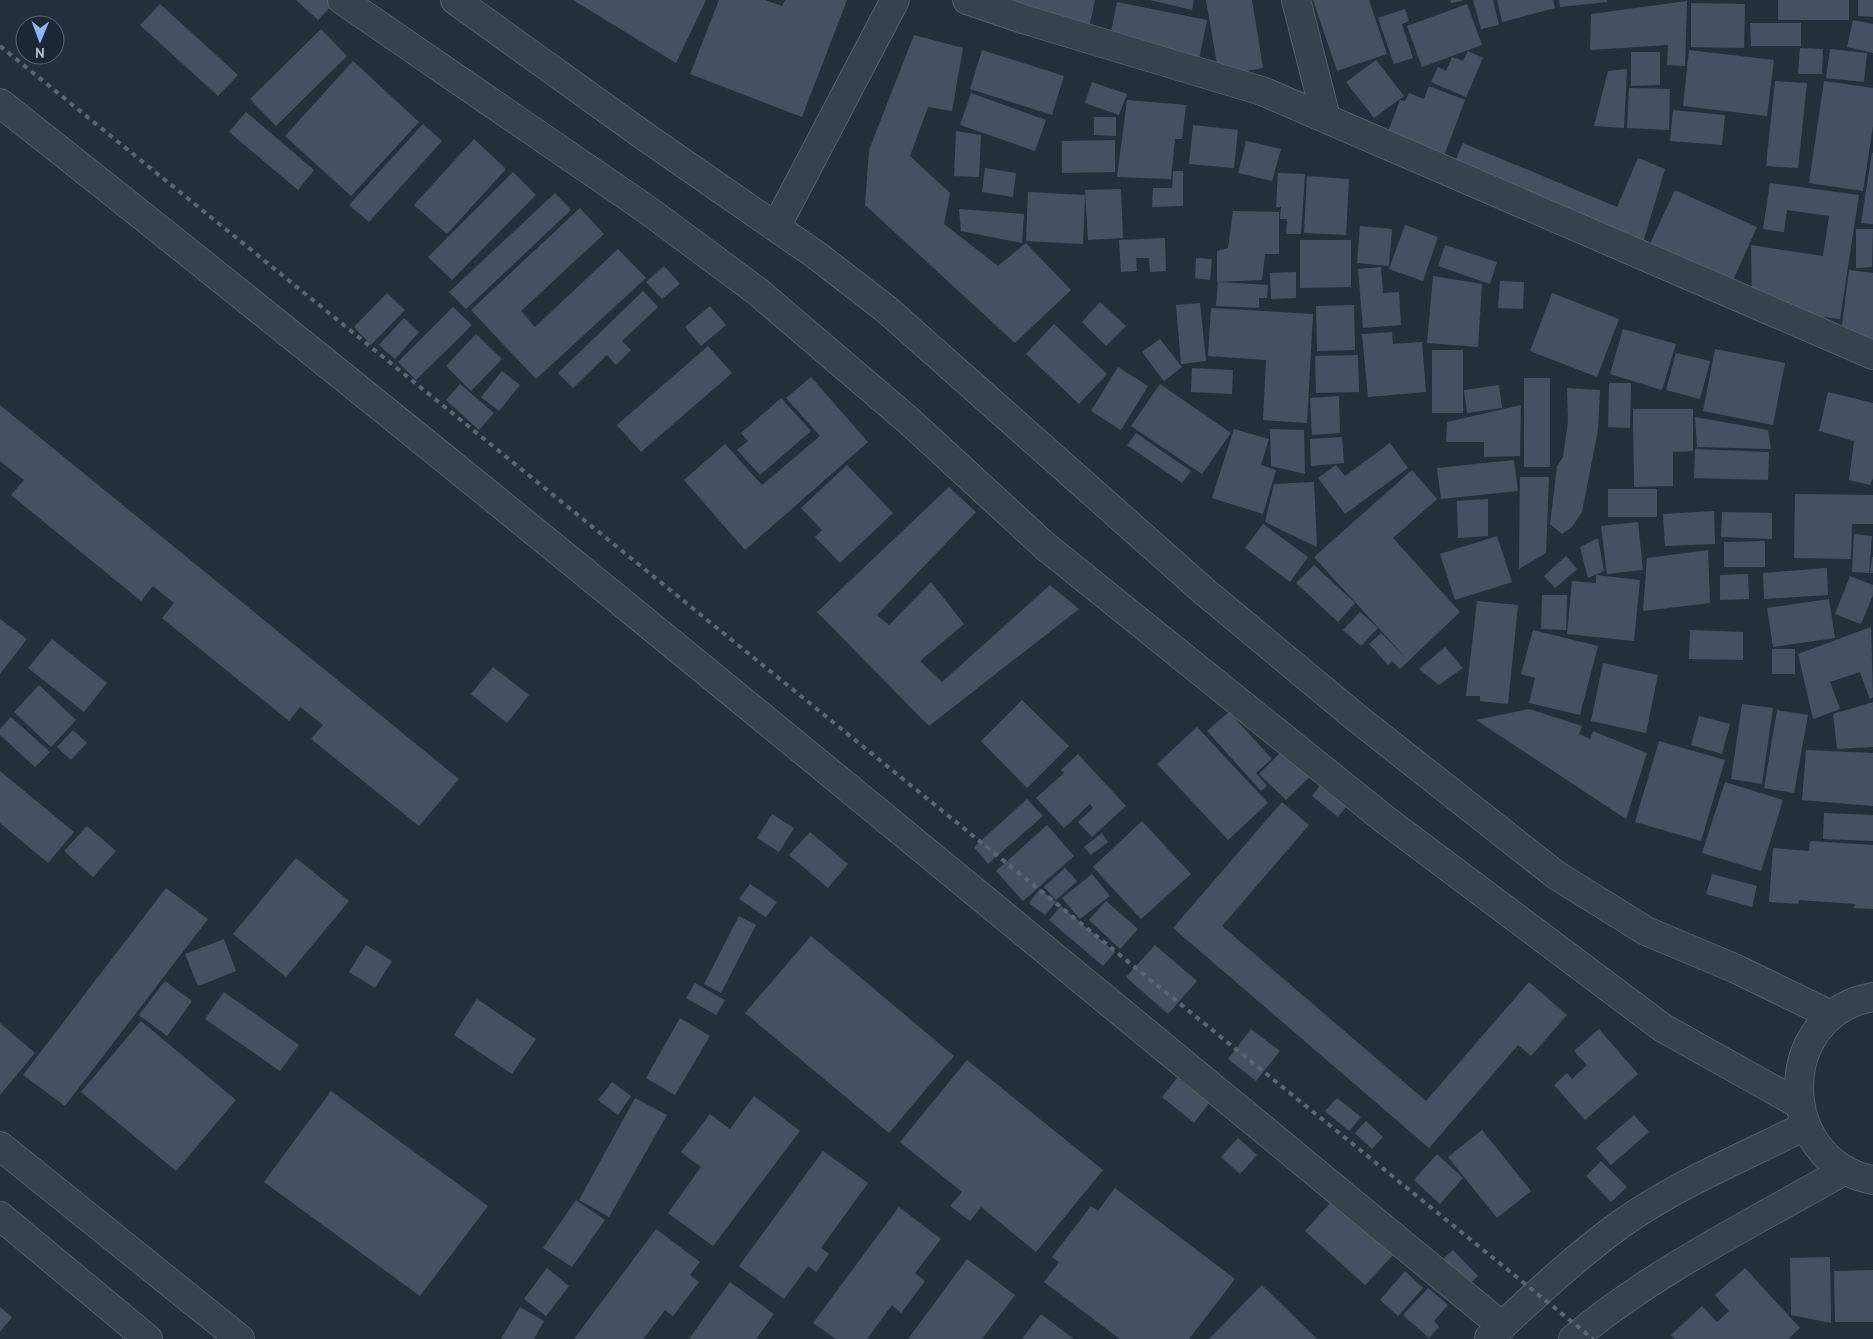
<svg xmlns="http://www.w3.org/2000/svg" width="1873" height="1339" viewBox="0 0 1873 1339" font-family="Overpass,sans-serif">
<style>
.building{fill:#455162}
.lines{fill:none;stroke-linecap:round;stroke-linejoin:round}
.minor-casing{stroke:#565f6c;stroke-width:30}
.minor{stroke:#38414e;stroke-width:28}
.rail{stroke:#5a6575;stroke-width:4;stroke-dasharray:5 5;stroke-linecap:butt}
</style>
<rect width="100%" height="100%" fill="#242f3e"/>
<g class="building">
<polygon points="296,0 330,0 334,3 318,20"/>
<polygon points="573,0 706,0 676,63"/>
<polygon points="719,0 765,0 782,6 785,0 847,0 802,117 690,74"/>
<polygon points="966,0 1095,0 1089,28"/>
<polygon points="1150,0 1194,0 1192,10"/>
<polygon points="1206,0 1252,0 1263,68 1219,76"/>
<polygon points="1313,0 1369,0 1387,54 1337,71"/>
<polygon points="1450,0 1462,0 1462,1 1451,3"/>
<polygon points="1473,0 1493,0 1499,25 1481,29"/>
<polygon points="1497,0 1553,0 1555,8 1502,22"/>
<polygon points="1559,0 1607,0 1607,2 1560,7"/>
<rect x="1778" y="0" width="71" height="20"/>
<polygon points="1858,0 1873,0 1873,17 1858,16"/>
<polygon points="1687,1 1685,66 1667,65 1668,45 1590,50 1591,14"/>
<polygon points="1117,2 1207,20 1198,65 1108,47"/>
<polygon points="1691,3 1745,4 1744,48 1691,47"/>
<polygon points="160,4 238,75 218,96 140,25"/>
<polygon points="1467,4 1482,45 1422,67 1407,26"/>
<polygon points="1405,9 1409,21 1402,24 1413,58 1394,64 1378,18"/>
<polygon points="1853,20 1873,24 1873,53 1847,47"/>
<polygon points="1750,23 1801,23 1801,46 1751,46"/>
<polygon points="321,29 347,56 276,126 250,99"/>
<polygon points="914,35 963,48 952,111 928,107 910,156 950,193 944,224 998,266 1026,243 1071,290 1015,343 865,205 869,150"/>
<polygon points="1800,48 1823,49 1822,74 1798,74"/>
<polygon points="1830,49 1867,53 1864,82 1826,78"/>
<polygon points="982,50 1064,76 1052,115 970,89"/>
<polygon points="1689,50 1774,60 1767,116 1683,106"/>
<polygon points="1468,51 1483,58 1466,97 1431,82 1438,67 1446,71 1452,57 1463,61"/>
<polygon points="1631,52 1660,52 1660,85 1631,86"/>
<polygon points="1376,60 1404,96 1374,118 1346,82"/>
<polygon points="353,61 419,122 351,196 285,136"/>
<polygon points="1627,69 1624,128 1594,126 1608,71"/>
<polygon points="1775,81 1807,83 1798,168 1766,166"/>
<polygon points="1824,81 1873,88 1873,126 1863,191 1809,183"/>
<polygon points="1092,82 1127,94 1119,115 1085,103"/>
<polygon points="1429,86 1465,100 1441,164 1384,142 1400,100 1405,101 1409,93 1424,99"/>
<polygon points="1629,88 1670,89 1669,130 1627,128"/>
<polygon points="971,93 1046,120 1035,151 960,125"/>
<polygon points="1127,100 1186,105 1182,139 1175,139 1171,179 1117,177"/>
<polygon points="1673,110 1725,115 1722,145 1670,141"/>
<polygon points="246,112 314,170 298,190 229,132"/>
<polygon points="1094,117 1116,117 1116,136 1094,135"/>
<polygon points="423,124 442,141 369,222 349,205"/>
<polygon points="1193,125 1238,130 1234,168 1189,164"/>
<polygon points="956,131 981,135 979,177 954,176"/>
<polygon points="474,139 506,169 447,234 414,205"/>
<polygon points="1115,140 1115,172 1062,173 1062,141"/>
<polygon points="1246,141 1281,149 1272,181 1238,173"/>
<polygon points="1463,143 1617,207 1638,158 1665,169 1638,259 1447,179"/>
<polygon points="1872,153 1873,153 1873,224 1861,223"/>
<polygon points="985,168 1016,173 1013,197 982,192"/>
<polygon points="1173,171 1183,171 1183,206 1152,207 1153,188 1172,188"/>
<polygon points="513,172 536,195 452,280 428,257"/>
<polygon points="1278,173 1305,174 1301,234 1286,234 1287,219 1280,219 1281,207 1276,207"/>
<polygon points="1307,176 1349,179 1346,235 1304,233"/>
<polygon points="1770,183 1859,195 1840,319 1768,311 1752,298 1751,245 1823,256 1829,216 1787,210 1784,232 1763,229"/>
<polygon points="1121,189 1123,238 1088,240 1085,190"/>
<polygon points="1675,190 1757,227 1725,298 1642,261"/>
<polygon points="1028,192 1085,195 1083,244 1026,241"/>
<polygon points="555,193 571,210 466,309 449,292"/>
<polygon points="580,208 604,234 521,311 535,327 618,249 646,278 536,379 471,310"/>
<polygon points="959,209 1024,214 1022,243 961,231"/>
<polygon points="1233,211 1279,212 1279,254 1265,254 1262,280 1217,282 1217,251 1228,248"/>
<polygon points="1405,225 1438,237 1423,281 1389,269"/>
<polygon points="1360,226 1392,229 1389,266 1357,263"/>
<polygon points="1856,229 1873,229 1872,267 1856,268"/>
<polygon points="1165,238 1166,271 1150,272 1149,258 1136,258 1137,271 1121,272 1119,240"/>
<polygon points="1300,240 1351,240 1351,287 1300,288"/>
<polygon points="1445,245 1497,262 1490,284 1438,266"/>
<polygon points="1196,258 1212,259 1210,280 1195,278"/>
<polygon points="664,266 680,284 662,299 646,282"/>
<polygon points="1381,267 1383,293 1399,292 1401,325 1363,328 1358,269"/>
<polygon points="1849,270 1873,273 1873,345 1840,341"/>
<polygon points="1296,272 1296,298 1271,299 1270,273"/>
<polygon points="1433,276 1482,284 1478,347 1427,343"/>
<polygon points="1500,281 1524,282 1523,309 1498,308"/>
<polygon points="1218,282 1268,285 1267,298 1259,298 1259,308 1216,306"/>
<polygon points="643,291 658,307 622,341 631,350 616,365 607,355 573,388 558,373"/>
<polygon points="387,293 405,310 371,345 354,327"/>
<polygon points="1552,293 1619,319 1597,377 1530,351"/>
<polygon points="1100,302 1126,326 1106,346 1082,322"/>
<polygon points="1200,303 1206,361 1181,364 1176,305"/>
<polygon points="1354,305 1355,350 1317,351 1316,306"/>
<polygon points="710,306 726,325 701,346 685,327"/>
<polygon points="453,307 472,325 416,380 398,362"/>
<polygon points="1211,308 1313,314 1307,423 1263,420 1266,360 1208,356"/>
<polygon points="404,318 419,332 395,359 379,345"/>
<polygon points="1054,324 1107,374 1079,404 1026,354"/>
<polygon points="1623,329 1676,344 1662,390 1610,374"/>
<polygon points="1392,332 1393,344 1422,342 1426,392 1368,397 1362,334"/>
<polygon points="476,334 502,359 471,391 446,366"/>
<polygon points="1160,339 1182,367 1164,381 1142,352"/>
<polygon points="708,346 732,373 641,452 617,425"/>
<polygon points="1715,349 1785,363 1773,425 1703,411"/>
<rect x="1432" y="350" width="31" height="63"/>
<polygon points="1676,353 1710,361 1700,399 1666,390"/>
<polygon points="1358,355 1359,392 1316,393 1315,356"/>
<polygon points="1118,367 1148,386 1121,430 1091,411"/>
<polygon points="1192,368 1233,370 1232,394 1191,392"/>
<polygon points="502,371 520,385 499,411 481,397"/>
<polygon points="811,377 868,442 745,550 684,480 725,444 762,485 820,436 786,398"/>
<rect x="1524" y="378" width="26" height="89"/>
<polygon points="1609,383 1631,383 1630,428 1608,427"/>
<polygon points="460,384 494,413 479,430 446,400"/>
<polygon points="1160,384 1231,433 1202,474 1131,426"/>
<polygon points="1499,385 1502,408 1467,413 1464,390"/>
<polygon points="1567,388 1600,390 1598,430 1582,512 1572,527 1562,534 1550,524 1557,466 1563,457 1568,422"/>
<polygon points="1828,392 1873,403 1873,478 1870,485 1849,480 1854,441 1819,431"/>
<polygon points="1339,396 1340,433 1312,435 1310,398"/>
<polygon points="781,398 811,431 760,475 737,450 748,441 741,433"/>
<polygon points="0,405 459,779 419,826 311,739 323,725 300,707 289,721 162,618 174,603 153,586 141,601 11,495 24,480 0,461"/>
<polygon points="1521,405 1520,456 1484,457 1484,442 1446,442 1447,422"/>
<polygon points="1633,409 1693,409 1693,451 1673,452 1673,486 1634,487"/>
<polygon points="1695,417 1768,430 1771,449 1697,447"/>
<polygon points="1234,429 1269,439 1261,465 1276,470 1263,514 1212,498"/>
<polygon points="1270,429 1304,430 1305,474 1271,466"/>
<polygon points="1136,433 1191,471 1182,483 1127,445"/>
<polygon points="1342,437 1344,463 1311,466 1310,439"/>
<polygon points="1390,443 1408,468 1345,514 1318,478 1336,465 1345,476"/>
<polygon points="1695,449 1769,452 1768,480 1694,478"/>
<polygon points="1514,460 1518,491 1441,499 1437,468"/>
<polygon points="847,465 893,513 840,563 815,537 822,530 801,508"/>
<polygon points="1412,470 1437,499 1393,538 1460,612 1400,669 1392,661 1388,665 1369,644 1381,633 1406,658 1314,557"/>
<polygon points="1520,477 1549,477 1546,553 1519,569"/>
<polygon points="1314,482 1317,547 1265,522 1274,484"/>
<polygon points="949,487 976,512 877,615 889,625 931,582 964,624 920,661 942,682 1050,585 1079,609 929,726 817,612"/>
<rect x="1608" y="489" width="49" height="28"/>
<polygon points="1795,494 1873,495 1873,524 1852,524 1851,559 1794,558"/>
<polygon points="1488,499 1488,536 1458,538 1457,501"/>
<polygon points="1714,511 1715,544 1665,546 1663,514"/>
<polygon points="1722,512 1772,513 1772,539 1721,537"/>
<polygon points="1638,522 1643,570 1607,574 1601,526"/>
<polygon points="1263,524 1308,557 1290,582 1245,548"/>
<polygon points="1854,534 1872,536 1869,573 1852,572"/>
<polygon points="1497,536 1512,582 1455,600 1440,554"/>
<polygon points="1598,538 1604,571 1588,578 1580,547"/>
<polygon points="1765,541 1765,567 1724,567 1724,542"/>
<polygon points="1708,550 1710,603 1643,611 1647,558"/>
<polygon points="1566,556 1577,569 1555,588 1544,576"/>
<polygon points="1872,557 1873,557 1873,573 1870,573"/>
<polygon points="1314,565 1355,603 1338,622 1296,583"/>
<polygon points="1827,568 1828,595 1764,599 1763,573"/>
<polygon points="1748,574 1749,599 1720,600 1720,575"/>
<polygon points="1596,575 1640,580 1634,641 1567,634 1572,581 1596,583"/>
<polygon points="1850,576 1873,585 1873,595 1861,624 1835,614"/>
<polygon points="1542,595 1567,595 1566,630 1541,629"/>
<polygon points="1829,599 1835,638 1773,647 1767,608"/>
<polygon points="1477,601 1518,605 1508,704 1480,701 1480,696 1466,696"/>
<polygon points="1360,612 1378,628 1361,646 1343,630"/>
<polygon points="0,619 27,639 0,674"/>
<polygon points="1871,627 1873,697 1870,699 1860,672 1830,682 1840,709 1813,719 1798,654"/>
<polygon points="1533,630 1598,646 1580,715 1529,703 1535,678 1521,674"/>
<polygon points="1690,630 1743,632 1743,660 1689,659"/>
<polygon points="52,639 107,683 84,712 28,668"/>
<polygon points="1445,647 1463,668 1439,685 1419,669"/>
<rect x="1772" y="649" width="23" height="25"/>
<polygon points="1603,663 1658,675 1646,733 1591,721"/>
<polygon points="493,667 529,695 507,723 471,694"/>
<polygon points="39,685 76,720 51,747 14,712"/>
<polygon points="1022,700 1069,746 1027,788 981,741"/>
<polygon points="1873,702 1873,747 1837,749 1833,714"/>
<polygon points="1742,704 1773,708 1762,784 1731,779"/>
<polygon points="1529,709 1582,726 1579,734 1590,739 1593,731 1647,753 1626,819 1476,720"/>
<polygon points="1777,710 1808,715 1794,793 1764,788"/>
<polygon points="1229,712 1272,759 1256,773 1267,786 1261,791 1207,731"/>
<polygon points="1699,716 1730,724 1722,754 1691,745"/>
<polygon points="11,717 50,752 35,767 0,735 0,729"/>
<polygon points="1197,727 1268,803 1228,840 1157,764"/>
<polygon points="73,730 87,743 71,760 57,747"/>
<polygon points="1659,741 1725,760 1701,841 1635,822"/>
<polygon points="1287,746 1314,773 1286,800 1259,774"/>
<polygon points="1806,750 1873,753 1873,806 1802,800"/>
<polygon points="1078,754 1126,806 1092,837 1078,822 1093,808 1090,804 1064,828 1036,798 1064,773 1061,770"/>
<polygon points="0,771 74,832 48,863 0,823"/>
<polygon points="1326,778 1352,799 1338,817 1312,796"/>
<polygon points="1725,782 1783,800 1761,871 1702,853"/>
<polygon points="1027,799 1043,816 988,864 974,847"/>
<polygon points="1282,802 1309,825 1222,926 1426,1101 1529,982 1567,1015 1531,1056 1518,1045 1429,1148 1173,928"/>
<polygon points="1824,813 1873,815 1873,841 1823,839"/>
<polygon points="772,814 794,828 779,852 757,838"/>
<polygon points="1142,821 1191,874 1141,919 1093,867"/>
<polygon points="1047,825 1074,856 1023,901 996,871"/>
<polygon points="87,826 116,851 93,877 64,851"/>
<polygon points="810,832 848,864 828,888 789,855"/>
<polygon points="1102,833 1108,842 1091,855 1084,847"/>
<polygon points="1810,841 1873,845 1873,909 1854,908 1855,904 1799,900 1798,904 1769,902 1773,848 1809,851"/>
<polygon points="296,858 349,901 286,977 233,934"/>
<polygon points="1065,868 1077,881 1056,900 1044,887"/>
<polygon points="1092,874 1110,896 1080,919 1062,898"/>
<polygon points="1712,874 1757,886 1752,907 1706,894"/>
<polygon points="750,884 777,902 766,917 739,899"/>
<polygon points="166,888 208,919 65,1106 23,1075"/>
<polygon points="1040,889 1056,902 1045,915 1029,903"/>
<polygon points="1106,901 1138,929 1120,949 1089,920"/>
<polygon points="1061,906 1115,952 1103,966 1049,920"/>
<polygon points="739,916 756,925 721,993 704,984"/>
<polygon points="811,936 954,1056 889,1133 745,1013"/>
<polygon points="224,939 236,971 198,986 185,954"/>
<polygon points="366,945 392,961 375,988 349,972"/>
<polygon points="1155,945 1197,981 1168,1014 1126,977"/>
<polygon points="165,981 192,1001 167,1036 139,1015"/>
<polygon points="695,983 725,1000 716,1015 686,998"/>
<polygon points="224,992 299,1045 280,1071 205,1019"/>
<polygon points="477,999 536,1039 512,1074 454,1035"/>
<polygon points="680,1018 710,1036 675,1095 646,1078"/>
<polygon points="141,1021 236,1100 176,1171 81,1092"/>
<polygon points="0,1023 35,1053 0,1095"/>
<polygon points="1251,1029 1280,1051 1256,1081 1228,1059"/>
<polygon points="1599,1029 1638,1074 1585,1120 1554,1085 1567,1073 1572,1079 1587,1065 1574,1051"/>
<polygon points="967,1060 1103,1170 1036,1252 981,1207 970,1221 950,1206 962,1192 900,1142"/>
<polygon points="1177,1078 1209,1103 1194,1123 1162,1097"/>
<polygon points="612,1082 631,1096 618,1115 598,1100"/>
<polygon points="331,1091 488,1206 420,1296 264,1182"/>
<polygon points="754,1096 800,1131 713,1246 668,1213 701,1167 681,1152 710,1114 730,1129"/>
<polygon points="635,1098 667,1115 609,1217 579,1200"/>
<polygon points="1337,1098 1361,1117 1349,1131 1325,1111"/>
<polygon points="1634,1115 1649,1132 1611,1165 1596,1148"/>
<polygon points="1366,1121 1383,1137 1372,1149 1355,1133"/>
<polygon points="1482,1130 1531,1191 1497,1218 1448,1157"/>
<polygon points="1238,1138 1257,1155 1240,1174 1221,1157"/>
<polygon points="823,1151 868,1183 821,1248 829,1254 816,1272 808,1266 784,1299 739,1266"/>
<polygon points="1437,1154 1463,1178 1440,1204 1414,1180"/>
<polygon points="1601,1161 1627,1187 1611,1202 1586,1176"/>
<polygon points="1115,1188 1235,1279 1189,1339 1120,1339 1044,1282 1059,1262 1052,1257 1091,1206 1098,1211"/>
<polygon points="576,1200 605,1220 572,1267 543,1248"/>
<polygon points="1332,1201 1393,1255 1365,1285 1305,1231"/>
<polygon points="899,1207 941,1239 915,1273 925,1281 901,1313 892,1305 867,1339 836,1339 813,1323"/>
<polygon points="656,1229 700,1262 690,1275 699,1282 673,1316 665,1310 643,1339 574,1339"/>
<polygon points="1453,1250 1478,1276 1454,1298 1429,1272"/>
<polygon points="1830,1257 1831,1323 1791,1315 1790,1258"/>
<polygon points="967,1259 1015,1295 982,1339 908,1339"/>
<polygon points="547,1268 569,1286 546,1316 524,1299"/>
<polygon points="1745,1268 1800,1328 1788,1339 1675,1339 1671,1335 1702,1306 1717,1322 1729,1311 1715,1295"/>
<polygon points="1873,1270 1873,1322 1835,1322 1834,1271"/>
<polygon points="1405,1271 1423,1288 1398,1316 1380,1300"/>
<polygon points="730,1282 774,1314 756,1339 689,1339"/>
<polygon points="1262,1285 1317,1339 1209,1339"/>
<polygon points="1428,1288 1448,1305 1434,1321 1439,1327 1429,1338 1403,1315"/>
<polygon points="0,1307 12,1317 0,1332"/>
<polygon points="520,1307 544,1321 534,1339 501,1339"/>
<polygon points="1041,1314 1074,1339 1022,1339"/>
</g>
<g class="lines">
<defs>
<g id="minor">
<polyline points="342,0 649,211 758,292 908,420 1045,546 1383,818 1663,1028 1799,1104"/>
<polyline points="455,0 640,133 816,255 886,309 1205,592 1358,719 1556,875 1646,931 1734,968 1831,1015"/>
<polyline points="967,0 1026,20 1262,91 1873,355"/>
<polyline points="1296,0 1326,118"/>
<path d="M0,103C507,503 1004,916 1502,1326"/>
<polyline points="776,227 895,0"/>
<path d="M1873,997C1774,1014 1775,1161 1873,1180"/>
<polyline points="0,1146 240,1339"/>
<polyline points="0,1216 148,1339"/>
<path d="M1489,1338C1532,1298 1574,1258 1621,1224C1677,1184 1744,1157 1805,1126"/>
<path d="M1573,1339C1655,1270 1753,1223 1845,1170"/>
</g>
</defs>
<use href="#minor" class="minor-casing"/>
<use href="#minor" class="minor"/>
<polyline class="rail" points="0,46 1593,1339"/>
</g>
<g transform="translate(40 40) rotate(181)"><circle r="24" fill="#1d2633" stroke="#59626f"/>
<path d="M0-4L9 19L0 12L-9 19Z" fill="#8ab4f8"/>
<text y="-8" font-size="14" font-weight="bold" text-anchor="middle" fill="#b4bcc9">N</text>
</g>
</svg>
